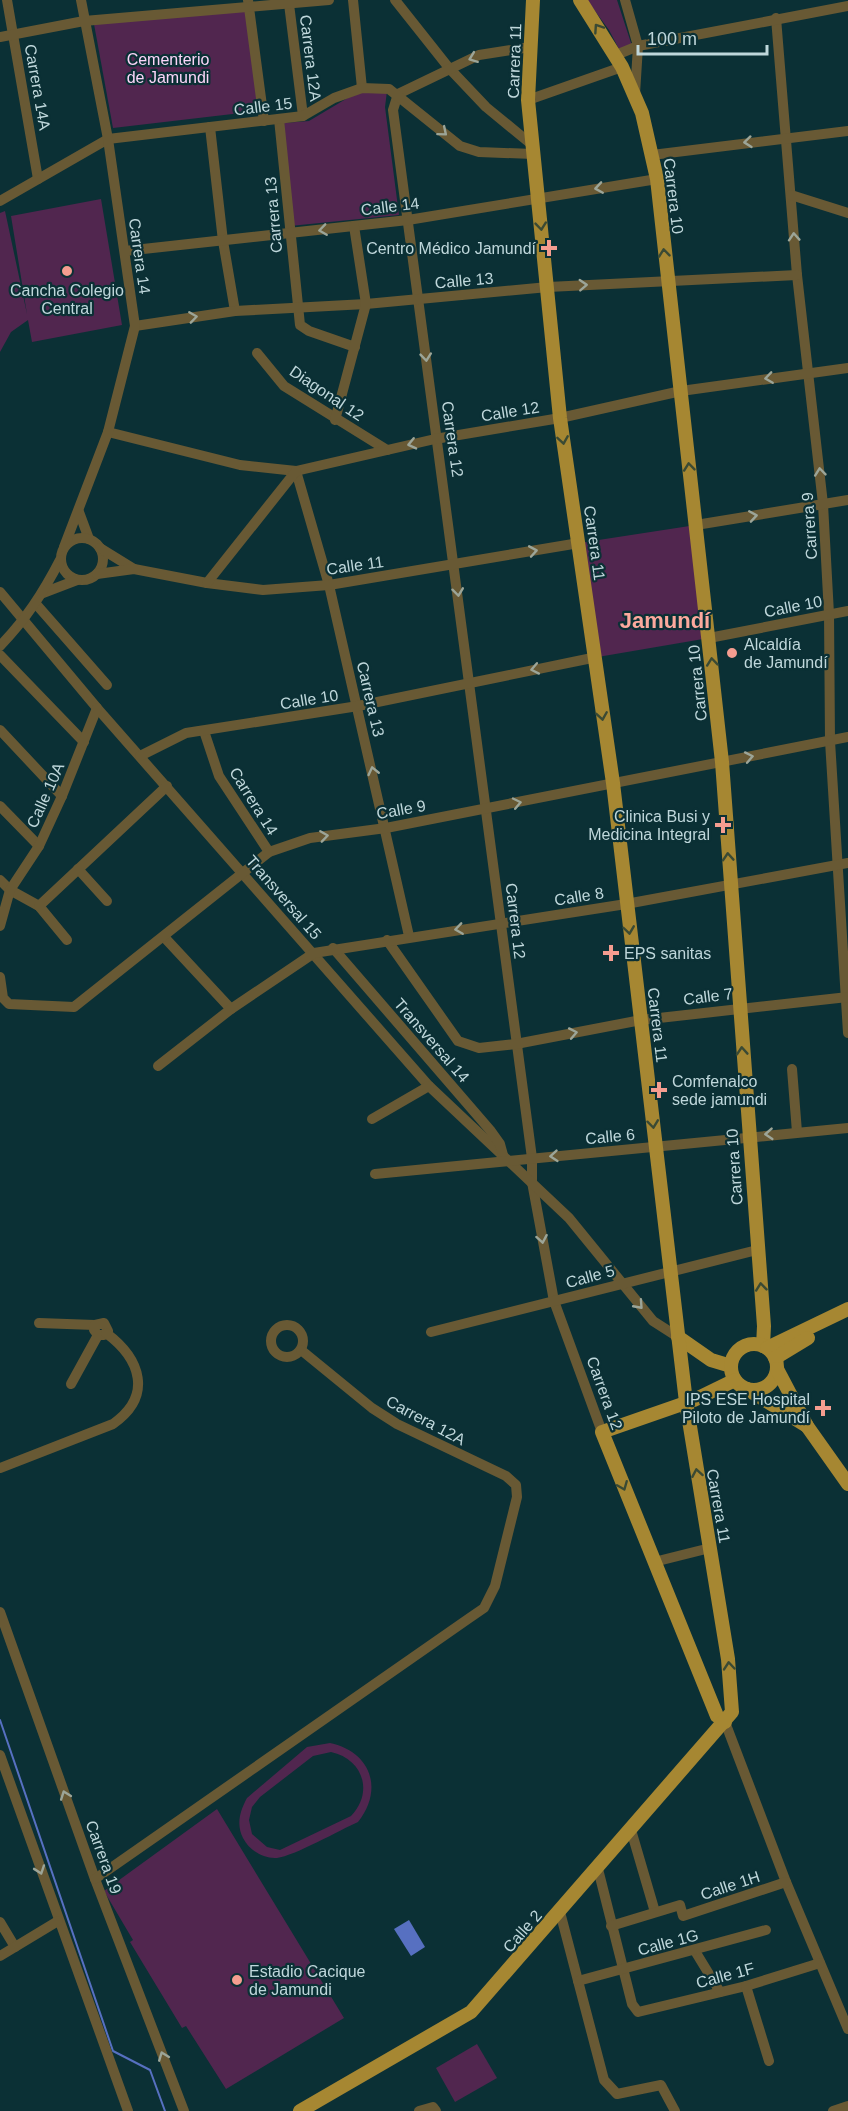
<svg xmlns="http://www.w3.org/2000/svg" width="848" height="2111" viewBox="0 0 848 2111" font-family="Helvetica,sans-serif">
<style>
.green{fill:#51264f;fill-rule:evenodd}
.water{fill:#5770c1}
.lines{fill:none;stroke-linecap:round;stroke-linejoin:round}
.stream{stroke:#5770c1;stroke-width:2}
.minor{stroke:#685934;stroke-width:10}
.major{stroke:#a68732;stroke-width:14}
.oneway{stroke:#3a4a34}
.oneway2{stroke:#9ca598}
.poi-dot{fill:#f59d90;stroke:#0b3035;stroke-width:2}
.labels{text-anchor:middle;stroke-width:4.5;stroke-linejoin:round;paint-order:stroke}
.street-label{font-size:16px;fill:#bfd7db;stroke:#0b3035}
.park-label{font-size:16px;fill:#fcd5f9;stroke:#0b3035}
.poi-label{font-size:16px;fill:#bfd7db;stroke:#0b3035;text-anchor:start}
.district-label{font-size:22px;font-weight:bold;fill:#fca99d;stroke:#0b3035}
</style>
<rect width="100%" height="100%" fill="#0b3035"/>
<g class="green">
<polygon points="587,0 617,0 632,46 619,49 609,30"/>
<polygon points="246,6 259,111 113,128 94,24"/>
<polygon points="361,90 387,91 385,107 399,215 290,226 284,123 309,121"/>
<polygon points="101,199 122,325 32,342 28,320 11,332 0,352 0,213 5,211 27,314 11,216"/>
<polygon points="696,525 709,638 592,658 579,543"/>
<path d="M330,1743C371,1752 384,1789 358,1822C340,1830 294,1856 277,1858C263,1859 249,1850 243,1838C236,1824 240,1811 247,1798L307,1747ZM331,1752C363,1759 374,1792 351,1816L280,1850L267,1847L252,1834L249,1820L252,1807L260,1797L313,1756Z"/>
<polygon points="217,1809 344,2018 226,2089 186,2026 182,2028 130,1942 133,1940 104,1891"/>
<polygon points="477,2044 497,2078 455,2102 436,2068"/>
</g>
<polygon class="water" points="409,1920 425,1947 411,1956 394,1929"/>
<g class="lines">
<polyline class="stream" points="0,1720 113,2051 150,2070 165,2111"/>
<g class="minor">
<polyline points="7,0 38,179"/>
<polyline points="248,0 264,121"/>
<polyline points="353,0 362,88"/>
<polyline points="395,0 449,68 486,107 531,144"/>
<polyline points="625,0 638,46 635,94"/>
<polyline points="289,4 303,116"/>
<polyline points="776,18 797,275 823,504 829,614 830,741 848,1033"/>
<polyline points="0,37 84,21 329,0"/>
<polyline points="616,55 638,46 848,6"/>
<polyline points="398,94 393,110 532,1158 532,1182 554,1301 602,1432"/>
<polyline points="398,94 479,55 530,47"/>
<polyline points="528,100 622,67"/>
<polyline points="279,119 300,325 309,331 355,347"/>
<polyline points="210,127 223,241 235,311"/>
<polyline points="652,155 848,131"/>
<polyline points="791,195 848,213"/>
<polyline points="0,201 108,139 303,116 334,98 362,88 389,89 460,146 479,152 533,154"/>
<polyline points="125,251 408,220 657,179"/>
<polyline points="135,326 235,311 366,304 548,287 797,275"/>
<polyline points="257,353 284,386 387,450"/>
<polyline points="335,420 366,304 354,226"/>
<polyline points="108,432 240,465 296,471 435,439 560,418 681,391 848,368"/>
<polyline points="296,471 329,585 409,936"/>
<polyline points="79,512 89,539"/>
<polyline points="696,525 848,500"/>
<circle cx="82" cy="559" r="21"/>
<polyline points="64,547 108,432 135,326 108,139 81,0"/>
<polyline points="100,548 134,569"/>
<polyline points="97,574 134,569 207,583 263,590 329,585 579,543"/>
<polyline points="207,583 296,471"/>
<polyline points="0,592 97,708 429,1086 569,1218 653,1321 678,1337"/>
<polyline points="43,593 77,580"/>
<polyline points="36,604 107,685"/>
<polyline points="709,638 848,611"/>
<path d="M0,646C26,619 43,593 60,560"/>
<polyline points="0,655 84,742"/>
<polyline points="0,730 62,796"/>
<polyline points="204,731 219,776 269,852"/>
<polyline points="140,756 186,733 358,706 592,658"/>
<polyline points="0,806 39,846"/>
<polyline points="78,869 107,901"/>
<polyline points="0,880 10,890 39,906 67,940"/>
<polyline points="39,906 167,786"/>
<polyline points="0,926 10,890 39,846 62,796 97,708"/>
<polyline points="165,938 231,1009"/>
<polyline points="387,940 458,1041 479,1048 516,1044 641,1020 848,997"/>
<polyline points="333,948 490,1130 500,1144 503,1155"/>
<polyline points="0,977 3,998 9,1004 74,1007 269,852 310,838 386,828 848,737"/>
<polyline points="158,1066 231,1009 314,953 626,904 848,863"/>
<polyline points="792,1069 797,1132"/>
<polyline points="372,1119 429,1086"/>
<polyline points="375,1174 848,1128"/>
<polyline points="39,1323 95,1325"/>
<circle cx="287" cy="1341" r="16"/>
<polyline points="431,1332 757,1250"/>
<polyline points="71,1384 98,1335 94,1330 95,1325 104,1323 108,1331 104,1335 98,1335"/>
<path d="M0,1468L113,1424C153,1396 141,1359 106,1333"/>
<polyline points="654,1562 710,1548"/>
<polyline points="0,1612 95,1879 184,2111"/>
<polyline points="725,1722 786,1882 848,2029"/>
<polyline points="0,1755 128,2111"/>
<polyline points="631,1830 655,1912"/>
<polyline points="598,1869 632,2004 638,2012 746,1986 820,1963"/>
<polyline points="95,1879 468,1619 484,1608 495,1586 517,1497 516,1485 506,1476 397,1424 372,1408 301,1350"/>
<polyline points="560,1912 604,2080 617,2094 661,2085 675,2111"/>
<polyline points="0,1922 15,1947"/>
<polyline points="611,1926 680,1905 683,1916 786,1882"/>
<polyline points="695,1951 720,1992"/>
<polyline points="0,1956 58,1921"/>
<polyline points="578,1981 766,1930"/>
<polyline points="746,1986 769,2061"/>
<polyline points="419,2111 433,2107 436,2111"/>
<polyline points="833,2111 848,2106"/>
</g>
<g class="major">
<polyline points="580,0 622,67 642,113 657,179 722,762 764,1326 763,1346"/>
<polyline points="678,1337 711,1360 731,1366"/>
<circle cx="754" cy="1367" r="23"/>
<polyline points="767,1348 848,1309"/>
<polyline points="775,1358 808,1338"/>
<polyline points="777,1369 807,1426 848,1484"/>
<polyline points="747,1389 807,1426"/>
<polyline points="725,1722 717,1716 602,1432 694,1400 735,1380"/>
<polyline points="300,2111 471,2012 732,1712 728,1659 686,1402 613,783 560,418 528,100 533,0"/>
</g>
</g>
<defs><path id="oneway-chevron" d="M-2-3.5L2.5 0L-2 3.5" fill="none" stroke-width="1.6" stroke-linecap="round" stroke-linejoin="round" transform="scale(1.5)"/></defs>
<g class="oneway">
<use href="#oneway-chevron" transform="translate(598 28) rotate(-124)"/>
<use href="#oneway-chevron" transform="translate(541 226) rotate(84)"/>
<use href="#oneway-chevron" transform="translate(664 253) rotate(-96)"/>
<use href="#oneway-chevron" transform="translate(563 440) rotate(81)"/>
<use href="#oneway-chevron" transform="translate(689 467) rotate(-96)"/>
<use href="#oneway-chevron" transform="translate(712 662) rotate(-96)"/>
<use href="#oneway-chevron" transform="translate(602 716) rotate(81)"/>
<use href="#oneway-chevron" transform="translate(728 857) rotate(-94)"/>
<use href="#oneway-chevron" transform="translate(629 930) rotate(82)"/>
<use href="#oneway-chevron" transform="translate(742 1051) rotate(-94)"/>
<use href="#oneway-chevron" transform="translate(653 1124) rotate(83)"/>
<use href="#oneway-chevron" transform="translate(761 1287) rotate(-96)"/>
<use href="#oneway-chevron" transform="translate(697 1473) rotate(-100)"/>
<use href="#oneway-chevron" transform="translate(623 1486) rotate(68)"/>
<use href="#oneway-chevron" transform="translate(729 1666) rotate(-95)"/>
</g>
<g class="oneway2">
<use href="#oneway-chevron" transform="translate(473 58) rotate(159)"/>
<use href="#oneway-chevron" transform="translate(443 132) rotate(40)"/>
<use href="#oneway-chevron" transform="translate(748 142) rotate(174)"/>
<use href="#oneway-chevron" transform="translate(599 188) rotate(171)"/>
<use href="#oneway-chevron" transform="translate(323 230) rotate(172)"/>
<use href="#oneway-chevron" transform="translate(794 237) rotate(-94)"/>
<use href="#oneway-chevron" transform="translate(583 285) rotate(-3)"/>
<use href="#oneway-chevron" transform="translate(193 317) rotate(-8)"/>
<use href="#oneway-chevron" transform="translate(426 357) rotate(84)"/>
<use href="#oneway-chevron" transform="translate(769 378) rotate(172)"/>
<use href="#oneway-chevron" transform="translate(412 444) rotate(167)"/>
<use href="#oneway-chevron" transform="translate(820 472) rotate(-96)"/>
<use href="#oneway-chevron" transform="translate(753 516) rotate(-9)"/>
<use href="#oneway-chevron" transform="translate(533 551) rotate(-10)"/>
<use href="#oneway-chevron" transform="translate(458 592) rotate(83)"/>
<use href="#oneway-chevron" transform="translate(535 669) rotate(169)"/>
<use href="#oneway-chevron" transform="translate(749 757) rotate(-11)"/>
<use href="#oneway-chevron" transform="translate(373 771) rotate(-103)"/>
<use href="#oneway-chevron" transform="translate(517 803) rotate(-12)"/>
<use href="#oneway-chevron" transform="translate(324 836) rotate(-8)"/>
<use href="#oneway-chevron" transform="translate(459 929) rotate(172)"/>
<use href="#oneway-chevron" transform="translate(573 1033) rotate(-11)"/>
<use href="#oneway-chevron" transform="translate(769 1134) rotate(176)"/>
<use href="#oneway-chevron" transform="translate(554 1156) rotate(175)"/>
<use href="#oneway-chevron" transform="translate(542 1239) rotate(80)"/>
<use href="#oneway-chevron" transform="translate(639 1305) rotate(48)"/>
<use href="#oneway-chevron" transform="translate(65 1795) rotate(-110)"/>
<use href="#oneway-chevron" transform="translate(40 1870) rotate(71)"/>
<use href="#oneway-chevron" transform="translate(163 2056) rotate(-111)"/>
</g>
<g class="poi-dot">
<path d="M546 239h6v6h6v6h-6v6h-6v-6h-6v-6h6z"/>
<circle cx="67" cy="271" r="6"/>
<circle cx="732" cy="653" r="6"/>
<path d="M720 816h6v6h6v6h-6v6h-6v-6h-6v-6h6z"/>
<path d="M608 944h6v6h6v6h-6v6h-6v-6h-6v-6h6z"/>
<path d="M656 1081h6v6h6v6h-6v6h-6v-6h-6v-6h6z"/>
<path d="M820 1399h6v6h6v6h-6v6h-6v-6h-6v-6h6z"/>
<circle cx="237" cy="1980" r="6"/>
</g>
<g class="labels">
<g class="street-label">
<text transform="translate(311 58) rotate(83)" y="6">Carrera 12A</text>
<text transform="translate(514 61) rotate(-88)" y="6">Carrera 11</text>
<text transform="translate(38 87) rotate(80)" y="6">Carrera 14A</text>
<text transform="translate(263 106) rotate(-7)" y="6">Calle 15</text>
<text transform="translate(674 196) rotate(83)" y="6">Carrera 10</text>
<text transform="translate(390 206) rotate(-7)" y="6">Calle 14</text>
<text transform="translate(273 215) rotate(-95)" y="6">Carrera 13</text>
<text transform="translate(140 256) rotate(82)" y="6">Carrera 14</text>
<text transform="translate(464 280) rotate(-5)" y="6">Calle 13</text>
<text transform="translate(327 393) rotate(34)" y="6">Diagonal 12</text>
<text transform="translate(510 411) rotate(-9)" y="6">Calle 12</text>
<text transform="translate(453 439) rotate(82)" y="6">Carrera 12</text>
<text transform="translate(809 526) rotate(-94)" y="6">Carrera 9</text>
<text transform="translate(595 543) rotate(82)" y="6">Carrera 11</text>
<text transform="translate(355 565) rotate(-8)" y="6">Calle 11</text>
<text transform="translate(793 606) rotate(-11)" y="6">Calle 10</text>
<text transform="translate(697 683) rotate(-96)" y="6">Carrera 10</text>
<text transform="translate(309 699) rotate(-9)" y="6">Calle 10</text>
<text transform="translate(371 699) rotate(77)" y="6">Carrera 13</text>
<text transform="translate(45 795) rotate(-66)" y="6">Calle 10A</text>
<text transform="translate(254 801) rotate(58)" y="6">Carrera 14</text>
<text transform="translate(401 809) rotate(-10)" y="6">Calle 9</text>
<text transform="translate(579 896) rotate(-9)" y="6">Calle 8</text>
<text transform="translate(284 897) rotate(49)" y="6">Transversal 15</text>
<text transform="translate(516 921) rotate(83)" y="6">Carrera 12</text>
<text transform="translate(708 996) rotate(-7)" y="6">Calle 7</text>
<text transform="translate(658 1025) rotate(83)" y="6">Carrera 11</text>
<text transform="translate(432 1040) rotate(49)" y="6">Transversal 14</text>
<text transform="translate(610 1136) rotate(-5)" y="6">Calle 6</text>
<text transform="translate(734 1167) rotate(-94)" y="6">Carrera 10</text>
<text transform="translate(590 1276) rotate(-15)" y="6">Calle 5</text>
<text transform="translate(605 1393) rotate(70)" y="6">Carrera 12</text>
<text transform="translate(426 1420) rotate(28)" y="6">Carrera 12A</text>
<text transform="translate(719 1506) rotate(80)" y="6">Carrera 11</text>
<text transform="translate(104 1857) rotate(70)" y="6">Carrera 19</text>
<text transform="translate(730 1885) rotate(-18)" y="6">Calle 1H</text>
<text transform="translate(522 1931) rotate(-49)" y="6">Calle 2</text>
<text transform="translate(668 1942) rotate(-15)" y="6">Calle 1G</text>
<text transform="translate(725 1975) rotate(-15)" y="6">Calle 1F</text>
</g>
<g class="park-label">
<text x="168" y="65">Cementerio<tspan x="168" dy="18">de Jamundi</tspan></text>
</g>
<g class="poi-label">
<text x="536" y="254" text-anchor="end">Centro Médico Jamundí</text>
<text x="67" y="296" text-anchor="middle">Cancha Colegio<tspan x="67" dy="18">Central</tspan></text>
<text x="744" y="650">Alcaldía<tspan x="744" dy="18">de Jamundí</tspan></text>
<text x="710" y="822" text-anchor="end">Clinica Busi y<tspan x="710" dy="18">Medicina Integral</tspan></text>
<text x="624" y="959">EPS sanitas</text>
<text x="672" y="1087">Comfenalco<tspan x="672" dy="18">sede jamundi</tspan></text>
<text x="810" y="1405" text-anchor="end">IPS ESE Hospital<tspan x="810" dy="18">Piloto de Jamundí</tspan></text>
<text x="249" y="1977">Estadio Cacique<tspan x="249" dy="18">de Jamundi</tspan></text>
</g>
<g class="district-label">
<text x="665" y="628">Jamundí</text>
</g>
</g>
<path d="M638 45v9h129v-9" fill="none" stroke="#bfd7db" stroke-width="3"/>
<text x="647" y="45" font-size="18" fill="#bfd7db" stroke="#0b3035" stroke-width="4.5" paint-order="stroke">100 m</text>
</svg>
